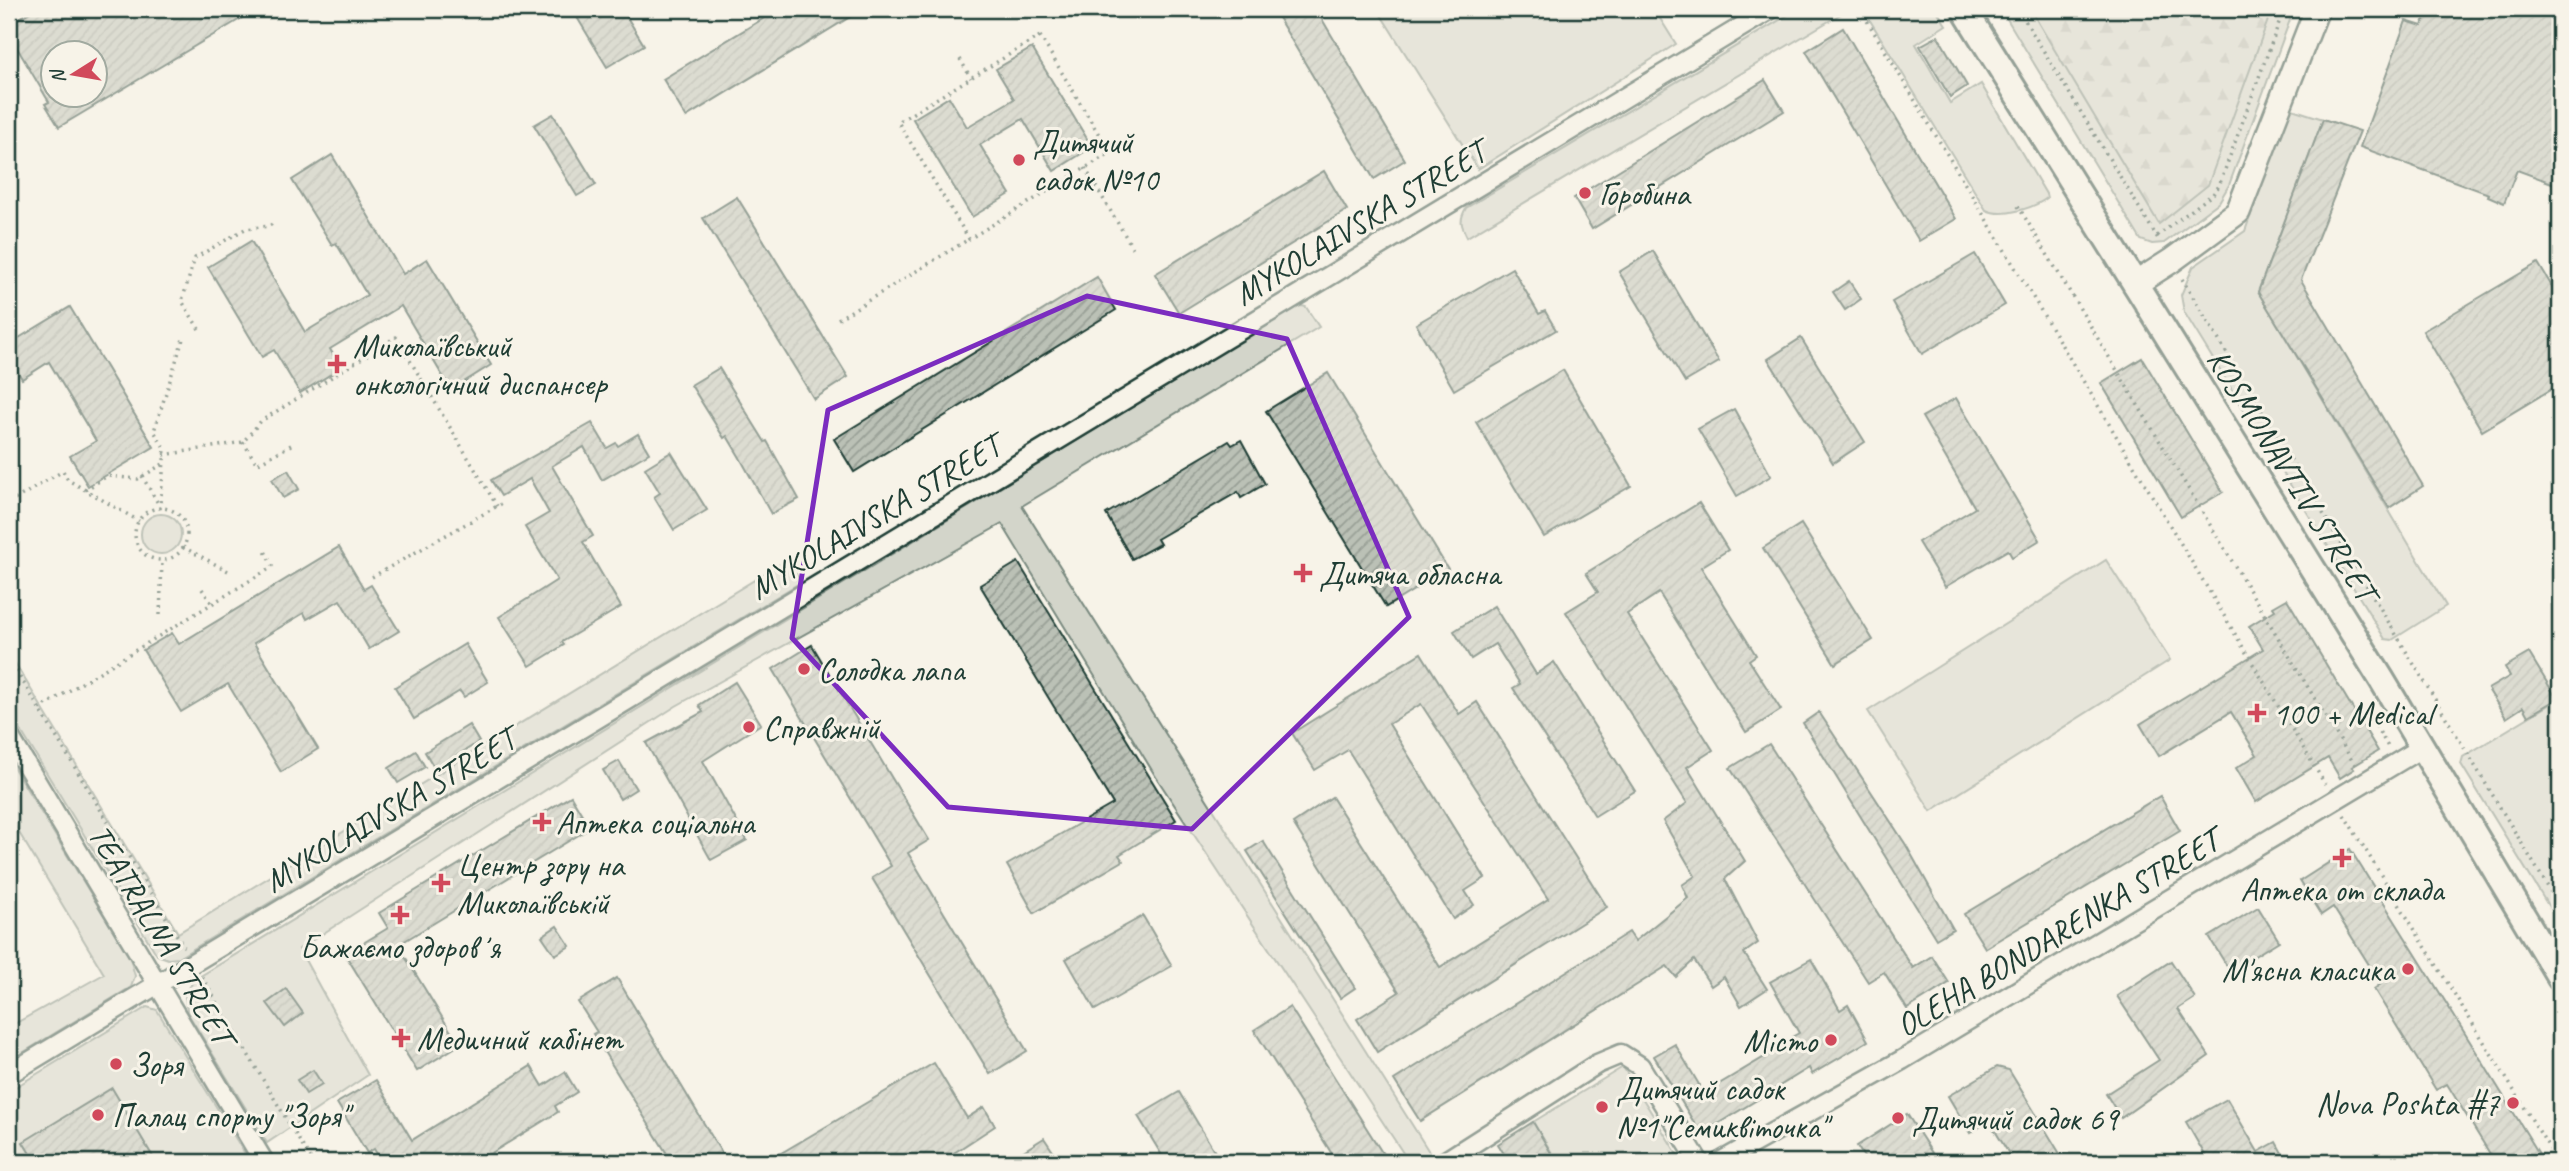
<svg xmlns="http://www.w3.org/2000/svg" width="2569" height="1171" viewBox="0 0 2569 1171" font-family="Caveat,sans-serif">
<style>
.green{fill:#d3d5ca;stroke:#79897f;stroke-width:2}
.forest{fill:url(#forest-firs);stroke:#79897f;stroke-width:2}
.building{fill:url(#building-hatch);stroke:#1f3d34;stroke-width:2;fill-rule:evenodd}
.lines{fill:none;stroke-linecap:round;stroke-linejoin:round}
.minor-casing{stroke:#1f3d34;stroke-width:23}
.tertiary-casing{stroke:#1f3d34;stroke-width:28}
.secondary-casing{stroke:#1f3d34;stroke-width:30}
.path{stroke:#1f3d34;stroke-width:3.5;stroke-dasharray:2 5;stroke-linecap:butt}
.minor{stroke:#f7f3e8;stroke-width:18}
.tertiary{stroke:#f7f3e8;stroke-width:23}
.secondary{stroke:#f7f3e8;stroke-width:24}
.marked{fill:none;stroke:#7b2cbf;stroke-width:5;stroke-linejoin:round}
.poi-dot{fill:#d1495b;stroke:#f7f3e8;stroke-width:2.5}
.labels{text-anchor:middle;stroke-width:6;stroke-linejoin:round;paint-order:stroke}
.poi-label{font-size:33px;fill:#1f3d34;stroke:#f7f3e8;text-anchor:start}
.street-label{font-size:33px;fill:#1f3d34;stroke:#f7f3e8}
</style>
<defs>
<pattern id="forest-firs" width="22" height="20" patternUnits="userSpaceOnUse" patternTransform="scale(1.75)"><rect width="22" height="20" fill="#d3d5ca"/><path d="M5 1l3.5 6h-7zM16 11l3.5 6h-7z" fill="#b5b8ae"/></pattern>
<pattern id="building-hatch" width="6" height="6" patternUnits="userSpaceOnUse" patternTransform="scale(1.75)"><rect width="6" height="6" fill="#bbc1b6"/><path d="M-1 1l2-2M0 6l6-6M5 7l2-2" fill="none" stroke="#979e95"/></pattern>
</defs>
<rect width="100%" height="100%" fill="#f7f3e8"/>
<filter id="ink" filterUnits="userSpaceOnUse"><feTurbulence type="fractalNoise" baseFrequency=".0143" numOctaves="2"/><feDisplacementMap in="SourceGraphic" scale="14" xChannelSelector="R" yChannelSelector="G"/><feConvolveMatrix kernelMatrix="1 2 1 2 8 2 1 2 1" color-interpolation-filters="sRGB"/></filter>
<g filter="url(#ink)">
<g class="green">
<polygon points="1391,9 1654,9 1676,44 1478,169 1381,15"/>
<path d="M1798,9H1849L1467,237C1461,225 1459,220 1466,208Z"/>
<path d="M1863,9H1936L1946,25L1916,44L1950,103L1981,84L2046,194L2047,198C2034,208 2002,218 1986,210Z"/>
<polygon points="2001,9 2294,9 2229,185 2219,202 2164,243 2152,244 2141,240"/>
<polygon points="2289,108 2323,119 2258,292 2446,606 2392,640 2385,639 2184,312 2181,295 2193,267 2245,231"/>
<polygon points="1302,306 1306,307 1319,327 1022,506 1433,1158 1409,1162 1156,777 1002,524 676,706 299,949 368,1075 267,1143 187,1012 185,995 194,980 1296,307"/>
<circle cx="161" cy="534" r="20"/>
<polygon points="787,560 801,582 178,958 168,959 157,955 9,711 9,653 178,933"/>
<polygon points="2106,560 2170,660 1931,811 1868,711"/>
<polygon points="2560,698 2560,925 2461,764 2463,757"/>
<polygon points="9,760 130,958 135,976 131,987 9,1061 9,1027 104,974 9,816"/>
<polygon points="147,1007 157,1010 250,1162 9,1162 9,1091"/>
<polygon points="1623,1067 1682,1162 1633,1162 1632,1156 1625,1157 1626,1160 1623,1162 1537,1162 1552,1153 1533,1122"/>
</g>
<polygon class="forest" points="2030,9 2272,9 2208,185 2159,224"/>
<g class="building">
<path d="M35,9H257L59,127L45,104L49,102L16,46L9,50V24ZM52,52H94V94H52Z"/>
<polygon points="572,9 622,9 644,45 607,67"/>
<polygon points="779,9 863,9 686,117 663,79"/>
<polygon points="1273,9 1316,9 1405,160 1374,179"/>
<polygon points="2429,9 2560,9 2560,186 2517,170 2504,203 2488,196 2489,194 2360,147 2406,21 2422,26"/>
<polygon points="1843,28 1956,219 1919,241 1806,51"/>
<polygon points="1938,36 1967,86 1950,97 1920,46"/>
<polygon points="1032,48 1092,147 1054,171 1023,119 980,145 1010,194 972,217 913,119 949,97 967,127 1014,99 996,69"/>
<polygon points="1765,80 1784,111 1592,229 1574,198"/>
<polygon points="553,114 596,185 577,196 534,125"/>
<polygon points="2323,119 2360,131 2301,280 2423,486 2389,508 2258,292"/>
<polygon points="332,155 403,274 427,259 491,365 451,390 401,306 330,349 341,368 300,393 274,350 262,357 208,267 251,241 305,332 367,295 336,243 332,245 292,180"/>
<polygon points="1324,171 1347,210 1179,313 1155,274"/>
<polygon points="737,197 848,377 814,399 703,218"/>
<polygon points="1653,251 1719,362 1685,382 1619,272"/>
<polygon points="1975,254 2005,305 1922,354 1892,302"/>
<polygon points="2538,263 2560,300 2560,384 2482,431 2423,331"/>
<polygon points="1512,268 1539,314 1545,311 1556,330 1454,390 1416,324"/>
<polygon points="1097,277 1116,310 854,472 834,439"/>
<polygon points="1849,281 1861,299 1845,310 1833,292"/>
<polygon points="70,307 154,447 88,486 70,456 96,441 49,362 22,379 9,356 9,344"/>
<polygon points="1801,338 1865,442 1833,463 1768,359"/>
<polygon points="2142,358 2223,492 2181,517 2101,383"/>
<polygon points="719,368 765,442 767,441 799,499 771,514 739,456 727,436 724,438 691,385"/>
<polygon points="1563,370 1631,486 1544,537 1476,422"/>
<polygon points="1328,373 1448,569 1386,607 1266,411"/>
<polygon points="1956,398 2040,540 2012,557 2008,550 1945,587 1918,542 1975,508 1922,417"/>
<polygon points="1734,409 1771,476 1737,496 1698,429"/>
<polygon points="592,423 607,448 616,443 618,446 638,434 649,453 602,480 584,447 552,466 593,536 583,542 621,607 562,642 564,645 530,666 499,617 557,580 525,527 549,513 530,479 501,496 491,480"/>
<polygon points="1241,440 1265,484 1241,498 1238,492 1157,539 1160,544 1132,559 1106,514 1229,441 1232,445"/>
<polygon points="671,452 707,510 674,530 654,497 660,493 645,468"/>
<polygon points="288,470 299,489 283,498 272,479"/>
<polygon points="1699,503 1728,550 1701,567 1756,655 1749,660 1781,710 1746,732 1659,593 1627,614 1713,750 1687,767 1745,861 1725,879 1758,943 1744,953 1767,989 1741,1006 1724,977 1711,986 1694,960 1676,977 1667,966 1420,1121 1394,1080 1629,932 1635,941 1688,898 1682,885 1695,876 1663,821 1687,803 1566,612 1598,592 1586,573"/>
<polygon points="1801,524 1873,640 1835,664 1763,548"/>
<polygon points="339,547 364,589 371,585 399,631 369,649 340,600 307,619 304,613 254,643 318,749 281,772 228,684 181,712 143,650 172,633 179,644"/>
<polygon points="1018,562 1176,820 1119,855 1123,861 1034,913 1007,865 1113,804 980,585"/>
<polygon points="2287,599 2378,751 2352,767 2354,769 2340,778 2328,758 2256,802 2236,768 2257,755 2231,712 2159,756 2140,724 2263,649 2249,626 2275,610 2273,607"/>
<polygon points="1494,606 1536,674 1554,662 1635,791 1595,816 1513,688 1520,684 1495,644 1471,659 1454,631"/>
<polygon points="465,644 488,682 464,697 460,691 414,719 395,687"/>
<polygon points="812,645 929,840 908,853 1027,1051 990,1074 872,878 891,866 773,669"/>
<polygon points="1421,653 1459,714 1477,702 1607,907 1377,1052 1357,1019 1399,992 1293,823 1332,797 1440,967 1548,899 1421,704 1389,724 1485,878 1465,891 1474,905 1453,919 1348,750 1315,770 1292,733"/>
<polygon points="2529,653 2557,699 2528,716 2523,707 2506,718 2488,689 2510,676 2505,667"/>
<polygon points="735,682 761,724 703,761 747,840 711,860 646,743 703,712 699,705"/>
<polygon points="1819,712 1906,845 1953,929 1936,939 1803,723"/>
<polygon points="469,725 479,742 435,769 425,752"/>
<polygon points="1769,744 1913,968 1932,956 1949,983 1907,1009 1884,972 1868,982 1730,768"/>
<polygon points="416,751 425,767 398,783 389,768"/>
<polygon points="619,761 636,789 620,799 603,770"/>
<polygon points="571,796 590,828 398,945 459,1045 417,1071 345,954 388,928 379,913"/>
<polygon points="2160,796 2180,831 1985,948 1964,914"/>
<polygon points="1263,841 1355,988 1340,998 1247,851"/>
<polygon points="2350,849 2448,1006 2544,1162 2495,1162 2447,1084 2436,1090 2374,989 2381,984 2333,907 2321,915 2300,881"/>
<polygon points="2258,907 2279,941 2230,971 2209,937"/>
<polygon points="1143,916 1172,966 1095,1010 1066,959"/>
<polygon points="557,926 570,946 555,955 542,936"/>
<polygon points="1811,959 1840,1010 1848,1005 1868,1041 1812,1074 1809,1068 1701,1134 1654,1056 1675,1044 1704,1093 1793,1040 1792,1037 1799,1033 1770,982"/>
<polygon points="2171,961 2195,998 2178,1009 2209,1056 2121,1118 2106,1094 2159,1060 2117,996"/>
<polygon points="617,978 727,1162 672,1162 593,1034 597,1032 578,1002"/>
<polygon points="286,989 303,1013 285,1027 267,1003"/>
<polygon points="1290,1007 1388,1162 1337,1162 1254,1030"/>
<polygon points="934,1063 967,1118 984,1107 995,1126 940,1162 766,1162"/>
<polygon points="531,1066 543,1086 565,1072 577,1092 555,1106 558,1112 477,1162 382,1162 374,1149 367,1153 337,1103 376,1080 412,1140"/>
<polygon points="1997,1067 2009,1070 2065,1162 2014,1162 1989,1121 1970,1133 1948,1096"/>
<polygon points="313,1070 322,1084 306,1094 297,1080"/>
<polygon points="112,1088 156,1162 35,1162 23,1142"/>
<polygon points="1179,1092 1221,1162 1166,1162 1138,1116"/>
<polygon points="2227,1099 2258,1152 2276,1142 2287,1162 2209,1162 2186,1122"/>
<polygon points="1907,1114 1932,1153 1918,1162 1867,1162 1857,1146"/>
<polygon points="1533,1122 1551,1153 1535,1162 1509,1162 1498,1144"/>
<polygon points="1044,1138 1060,1162 1006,1162"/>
</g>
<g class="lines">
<defs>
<g id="minor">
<polyline points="9,736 264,1162"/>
<polyline points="9,1074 1771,9"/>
<polyline points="1444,1162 1597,1064 1621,1054 1640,1066 1699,1162"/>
<polyline points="1720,1162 1902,1060 2423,747"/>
</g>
<polyline id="tertiary" points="2135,284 2171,261 2238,212 2317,9"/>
<polyline id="secondary" points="1964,9 2382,680 2560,978"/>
</defs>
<use href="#minor" class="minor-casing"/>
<use href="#tertiary" class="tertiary-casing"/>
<use href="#secondary" class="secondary-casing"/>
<g class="path">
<polyline points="1860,9 2325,784"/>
<polyline points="2018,9 2160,242"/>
<polygon points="1040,36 1110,153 969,239 898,122"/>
<polyline points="960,59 971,78"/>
<polyline points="1085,168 1135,252"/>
<polyline points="2018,206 2356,767"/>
<polyline points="2157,236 2213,194 2219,186 2284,9"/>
<polyline points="2182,279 2560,907"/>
<polyline points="838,319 969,239"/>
<polyline points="199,329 182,301 195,258 245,229 269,226 276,222"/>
<polyline points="243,442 257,464 291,445"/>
<polyline points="164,455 243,442 261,421 396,337 497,506"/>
<polyline points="142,476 159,505"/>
<polyline points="85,490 107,476 138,479 163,464"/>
<polyline points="9,503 63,471 68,480 139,521"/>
<circle cx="161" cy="534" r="26"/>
<polyline points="160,509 165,449 154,431 183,339"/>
<polyline points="183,547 230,572"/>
<polyline points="372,577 501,504"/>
<polyline points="202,589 212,604"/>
<polyline points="160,615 162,561"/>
<polyline points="9,659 184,947"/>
<polyline points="39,709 269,569 272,566 265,551"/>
<polyline points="2376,726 2388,747"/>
<polyline points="2344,815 2558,1162"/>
<polyline points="202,977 312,1162"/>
</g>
<use href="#minor" class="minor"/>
<use href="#tertiary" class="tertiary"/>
<use href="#secondary" class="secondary"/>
</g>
</g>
<path d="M0 0H2569V1171H0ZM1087,296L1287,339L1409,617L1192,829L948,807L792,638L828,410Z" fill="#f7f3e8" fill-opacity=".55" fill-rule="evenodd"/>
<path class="marked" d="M1087,296L1287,339L1409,617L1192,829L948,807L792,638L828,410Z"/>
<g class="poi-dot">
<circle cx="1019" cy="160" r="7"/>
<circle cx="1585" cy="193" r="7"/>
<path d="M333.5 353.5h7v7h7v7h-7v7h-7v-7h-7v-7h7z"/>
<path d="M1299.5 562.5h7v7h7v7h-7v7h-7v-7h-7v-7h7z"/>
<circle cx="804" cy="669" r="7"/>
<path d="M2253.5 702.5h7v7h7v7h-7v7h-7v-7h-7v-7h7z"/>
<circle cx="749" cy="727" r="7"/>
<path d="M538.5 811.5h7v7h7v7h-7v7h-7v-7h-7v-7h7z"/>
<path d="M2338.5 847.5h7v7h7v7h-7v7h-7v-7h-7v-7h7z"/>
<path d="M437.5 872.5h7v7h7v7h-7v7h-7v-7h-7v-7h7z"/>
<path d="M396.5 904.5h7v7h7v7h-7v7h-7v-7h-7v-7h7z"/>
<circle cx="2408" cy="969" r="7"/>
<path d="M397.5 1027.5h7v7h7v7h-7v7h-7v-7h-7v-7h7z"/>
<circle cx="1831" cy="1040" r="7"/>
<circle cx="116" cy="1064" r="7"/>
<circle cx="2513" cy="1103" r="7"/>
<circle cx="1602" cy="1107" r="7"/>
<circle cx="98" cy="1115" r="7"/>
<circle cx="1898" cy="1118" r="7"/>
</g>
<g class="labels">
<g class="poi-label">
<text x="1033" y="153">Дитячий<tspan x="1033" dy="38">садок №10</tspan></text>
<text x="1599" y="205">Горобина</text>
<text x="353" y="357">Миколаївський<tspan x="353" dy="38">онкологічний диспансер</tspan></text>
<text x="1319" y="585">Дитяча обласна</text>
<text x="818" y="681">Солодка лапа</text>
<text x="2273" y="725">100 + Medical</text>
<text x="763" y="739">Справжній</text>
<text x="556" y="834">Аптека соціальна</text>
<text x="457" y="876">Центр зору на<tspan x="457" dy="38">Миколаївській</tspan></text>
<text x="2342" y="901" text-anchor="middle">Аптека от склада</text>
<text x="400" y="958" text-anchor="middle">Бажаємо здоровʼя</text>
<text x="2394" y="981" text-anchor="end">М'ясна класика</text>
<text x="417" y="1050">Медичний кабінет</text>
<text x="1817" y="1052" text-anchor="end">Місто</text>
<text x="130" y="1076">Зоря</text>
<text x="1616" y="1100">Дитячий садок<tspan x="1616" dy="38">№1"Семиквіточка"</tspan></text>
<text x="2499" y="1115" text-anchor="end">Nova Poshta #7</text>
<text x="112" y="1127">Палац спорту "Зоря"</text>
<text x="1912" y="1130">Дитячий садок 69</text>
</g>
<g class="street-label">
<text transform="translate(1359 222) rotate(-31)" y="12">MYKOLAIVSKA STREET</text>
<text transform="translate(2293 474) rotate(58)" y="12">KOSMONAVTIV STREET</text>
<text transform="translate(874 516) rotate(-31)" y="12">MYKOLAIVSKA STREET</text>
<text transform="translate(389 809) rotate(-31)" y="12">MYKOLAIVSKA STREET</text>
<text transform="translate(2057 932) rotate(-31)" y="12">OLEHA BONDARENKA STREET</text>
<text transform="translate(162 934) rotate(59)" y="12">TEATRALNA STREET</text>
</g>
</g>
<rect width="2569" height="1171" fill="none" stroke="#f7f3e8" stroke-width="35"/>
<rect x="18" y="18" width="2534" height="1136" fill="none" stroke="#1f3d34" stroke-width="2.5" filter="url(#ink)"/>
<g transform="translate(74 74) rotate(259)"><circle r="33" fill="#f7f3e8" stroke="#a1aaa0" stroke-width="2"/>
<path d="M0-5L12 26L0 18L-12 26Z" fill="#d1495b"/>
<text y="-10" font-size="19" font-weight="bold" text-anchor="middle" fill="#1f3d34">N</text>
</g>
</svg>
